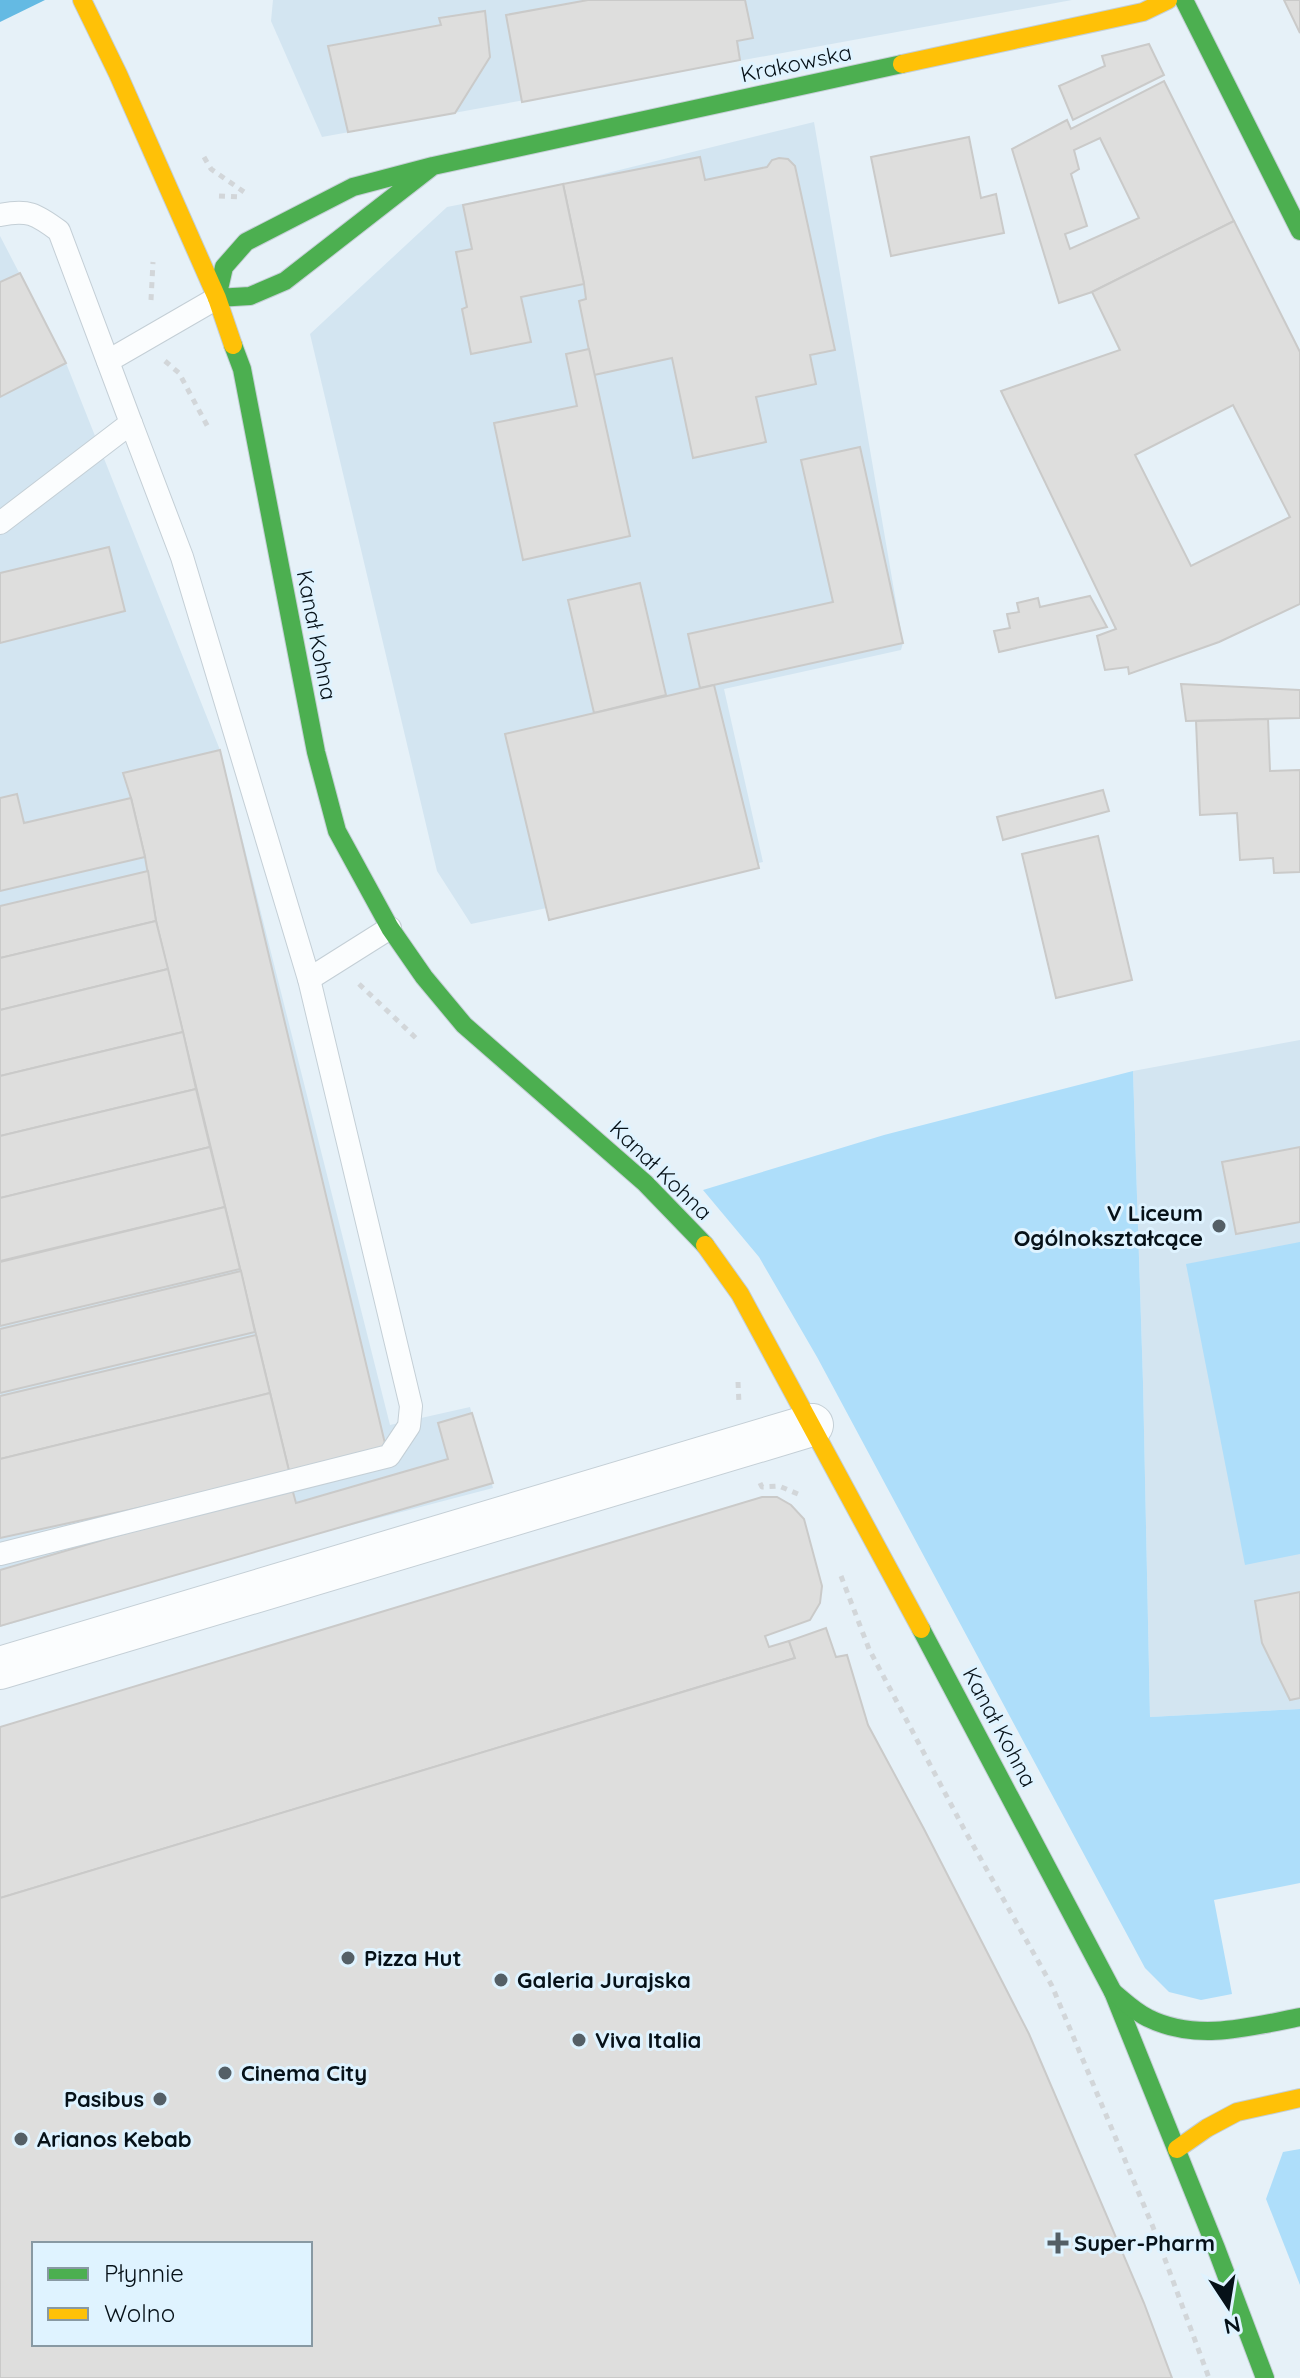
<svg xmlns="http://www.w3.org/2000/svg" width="1300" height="2378" viewBox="0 0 1300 2378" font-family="Quicksand,sans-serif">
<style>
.built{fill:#d3e5f1}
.green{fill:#aedefa}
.water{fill:#64bae3}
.building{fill:#dededd;stroke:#cacac9;stroke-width:2;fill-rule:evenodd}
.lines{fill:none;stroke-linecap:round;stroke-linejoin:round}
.lane-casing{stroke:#c4cfd6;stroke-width:24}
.street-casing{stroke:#c4cfd6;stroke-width:44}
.fast-casing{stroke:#c4cfd6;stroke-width:20}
.slow-casing{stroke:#c4cfd6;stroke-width:20}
.path{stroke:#d2d6d9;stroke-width:5;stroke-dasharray:6 6;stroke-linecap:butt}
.lane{stroke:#fbfdfe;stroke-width:22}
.street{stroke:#fbfdfe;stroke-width:42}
.fast{stroke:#4caf50;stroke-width:18}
.slow{stroke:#ffc107;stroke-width:18}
.poi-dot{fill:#545f66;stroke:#dff3ff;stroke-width:3}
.labels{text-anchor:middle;stroke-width:6;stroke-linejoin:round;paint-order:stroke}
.street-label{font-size:22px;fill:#061118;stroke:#dff3ff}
.poi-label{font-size:22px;font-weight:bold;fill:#061118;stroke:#dff3ff;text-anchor:start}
</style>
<rect width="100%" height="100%" fill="#e6f1f8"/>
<g class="built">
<polygon points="273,0 1072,0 322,137 271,21"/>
<polygon points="814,122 903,643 901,650 724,689 763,862 471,924 437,871 310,334 447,207 563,184"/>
<polygon points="0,236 66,363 220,750 390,1425 470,1407 493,1488 306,1537 0,1627"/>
<polygon points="1300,1040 1300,1709 1150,1717 1143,1382 1133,1071"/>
</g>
<g class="green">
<polygon points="1133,1071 1143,1382 1150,1717 1300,1709 1300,1883 1214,1900 1232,1994 1201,2000 1169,1992 1145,1968 817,1357 759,1257 703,1190 884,1135"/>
<polygon points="1300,1242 1300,1554 1245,1565 1186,1264"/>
<polygon points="1300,2149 1300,2285 1266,2199 1283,2152"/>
</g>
<polygon class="water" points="0,0 45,0 0,22"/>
<g class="building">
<polygon points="588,0 745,0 753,38 737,41 740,60 522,102 506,15"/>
<polygon points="1284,0 1300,0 1300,33"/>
<polygon points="485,11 490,57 455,113 348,132 328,46 441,25 439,18"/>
<polygon points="1149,44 1164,75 1073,120 1059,86 1105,66 1102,56"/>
<path d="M1164,81L1234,221L1092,292L1059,303L1012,149L1067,120L1071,129ZM1100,138L1139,218L1070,249L1065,234L1087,226L1071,174L1079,169L1074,150Z"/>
<polygon points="969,137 981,198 996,194 1004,233 891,256 871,157"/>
<polygon points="700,157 705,180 767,167 772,160 779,158 788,159 795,166 835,350 810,355 816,384 756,397 766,442 693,458 672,358 594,375 579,301 586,299 584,284 563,184"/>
<polygon points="563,184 584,284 521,297 531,342 471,354 462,309 467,307 456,252 472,249 463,205"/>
<path d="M1234,221L1300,352V604L1219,642L1129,674L1128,667L1105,670L1097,636L1116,629L1001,391L1120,350L1092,292ZM1233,405L1290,517L1191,566L1135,455Z"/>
<polygon points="20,273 66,363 0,397 0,282"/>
<polygon points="589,349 630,536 523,560 494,423 577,406 566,354"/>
<polygon points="860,447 903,643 700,688 688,634 833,602 801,460"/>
<polygon points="109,547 125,611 0,643 0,573"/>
<polygon points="640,583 666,695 594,713 568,600"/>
<polygon points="1090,596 1107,627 999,652 994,631 1010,628 1007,614 1019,612 1017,603 1038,598 1040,607"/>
<polygon points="1181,684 1300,690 1300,718 1186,721"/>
<polygon points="714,685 759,868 549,920 505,734"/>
<polygon points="1268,719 1270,771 1300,770 1300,872 1274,873 1273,858 1240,860 1237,813 1200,815 1196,721"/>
<polygon points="220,750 387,1452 290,1475 156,921 145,857 131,798 123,773"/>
<polygon points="1103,790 1109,811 1003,840 997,817"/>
<polygon points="17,794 24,823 131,798 145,857 0,891 0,798"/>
<polygon points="1098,836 1132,980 1056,998 1022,854"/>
<polygon points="148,871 156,921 0,958 0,906"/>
<polygon points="156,921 168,969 0,1010 0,958"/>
<polygon points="168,969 183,1032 0,1076 0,1010"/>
<polygon points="183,1032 196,1089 0,1136 0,1076"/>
<polygon points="196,1089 210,1147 0,1198 0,1136"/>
<polygon points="210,1147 225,1207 0,1261 0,1198"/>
<polygon points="1300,1147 1300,1222 1236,1234 1222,1162"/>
<polygon points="225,1207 240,1269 0,1326 0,1262"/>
<polygon points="241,1271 255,1332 0,1393 0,1329"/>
<polygon points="256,1335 270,1393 0,1459 0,1396"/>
<polygon points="270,1393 290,1475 0,1538 0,1459"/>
<polygon points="472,1413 493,1483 0,1626 0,1570 291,1485 296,1503 448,1459 438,1423"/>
<polygon points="762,1497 777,1497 791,1505 804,1519 822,1586 820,1603 810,1620 765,1636 769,1647 789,1641 795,1658 0,1898 0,1727"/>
<polygon points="1300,1592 1300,1698 1290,1700 1262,1643 1255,1601"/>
<path d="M826,1628L836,1657L847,1655L868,1725L924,1829L1029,2034L1144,2303L1172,2378H0V1898L795,1658L789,1641ZM34,2244H310V2344H34Z"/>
</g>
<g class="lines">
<defs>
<g id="lane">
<path d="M0,215C28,209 36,214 59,231L131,423L0,523"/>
<polyline points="108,361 217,298"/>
<polyline points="309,979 390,928"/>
<polyline points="0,1554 389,1456 409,1426 411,1406 309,979 182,557 131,423"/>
</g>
<polyline id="street" points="0,1668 812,1425"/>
<g id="fast">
<polyline points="1184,0 1300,231"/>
<polyline points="433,166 285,281 250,296 217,298 224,267 246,242 353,187 433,166 902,64"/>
<polyline points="233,345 242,369 316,752 337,831 390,928 424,977 464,1025 645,1183 705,1245"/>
<polyline points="921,1629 1113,1992 1216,2248 1265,2378"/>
<path d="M1113,1992C1124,2001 1135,2012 1148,2018C1196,2042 1250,2027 1300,2017"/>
</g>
<g id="slow">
<polyline points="82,0 118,74 217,298 233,345"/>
<polyline points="902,64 1143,12 1168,0"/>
<polyline points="705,1245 740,1294 921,1629"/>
<polyline points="1177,2149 1207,2128 1237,2112 1300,2098"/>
</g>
</defs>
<use href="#lane" class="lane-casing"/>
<use href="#street" class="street-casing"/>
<use href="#fast" class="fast-casing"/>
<use href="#slow" class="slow-casing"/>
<g class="path">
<polyline points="204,157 211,169 247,194"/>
<polyline points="219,196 240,197"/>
<polyline points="151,300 153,262"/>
<polyline points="165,361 179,373 209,429"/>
<polyline points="359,984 418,1040"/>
<polyline points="738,1382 739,1404"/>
<polyline points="760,1483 762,1487 779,1486 798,1494"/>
<polyline points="841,1576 869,1649 964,1829 1052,1986 1153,2227 1209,2378"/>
</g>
<use href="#lane" class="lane"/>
<use href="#street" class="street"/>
<use href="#fast" class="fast"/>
<use href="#slow" class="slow"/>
</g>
<g class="poi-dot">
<circle cx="1219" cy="1226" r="8"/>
<circle cx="348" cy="1958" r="8"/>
<circle cx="501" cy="1980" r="8"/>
<circle cx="579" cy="2040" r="8"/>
<circle cx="225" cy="2073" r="8"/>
<circle cx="160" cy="2099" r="8"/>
<circle cx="21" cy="2139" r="8"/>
<path d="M1054 2231h8v8h8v8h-8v8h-8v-8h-8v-8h8z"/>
</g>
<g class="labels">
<g class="street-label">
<text transform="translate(796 63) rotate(-12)" y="8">Krakowska</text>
<text transform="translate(317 635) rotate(79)" y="8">Kanał Kohna</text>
<text transform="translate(661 1170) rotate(44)" y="8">Kanał Kohna</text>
<text transform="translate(1000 1727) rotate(62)" y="8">Kanał Kohna</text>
</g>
<g class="poi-label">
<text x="1203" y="1221" text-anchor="end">V Liceum<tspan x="1203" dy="25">Ogólnokształcące</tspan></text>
<text x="364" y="1966">Pizza Hut</text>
<text x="517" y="1988">Galeria Jurajska</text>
<text x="595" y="2048">Viva Italia</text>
<text x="241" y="2081">Cinema City</text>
<text x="144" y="2107" text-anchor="end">Pasibus</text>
<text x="37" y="2147">Arianos Kebab</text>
<text x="1074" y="2251">Super-Pharm</text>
</g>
</g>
<rect x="32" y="2242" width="280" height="104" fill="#dff3ff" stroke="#8899a3" stroke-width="2"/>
<rect x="48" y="2268" width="40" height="12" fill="#4caf50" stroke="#8899a3" stroke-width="2"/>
<text x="104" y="2282" font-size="24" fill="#061118">Płynnie</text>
<rect x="48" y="2308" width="40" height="12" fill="#ffc107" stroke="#8899a3" stroke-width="2"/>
<text x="104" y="2322" font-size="24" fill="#061118">Wolno</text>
<g transform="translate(1228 2306) rotate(168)" stroke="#dff3ff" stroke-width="6" paint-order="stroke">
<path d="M0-6L14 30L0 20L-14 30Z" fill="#061118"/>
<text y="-12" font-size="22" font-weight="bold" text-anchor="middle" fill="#061118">N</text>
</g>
</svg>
